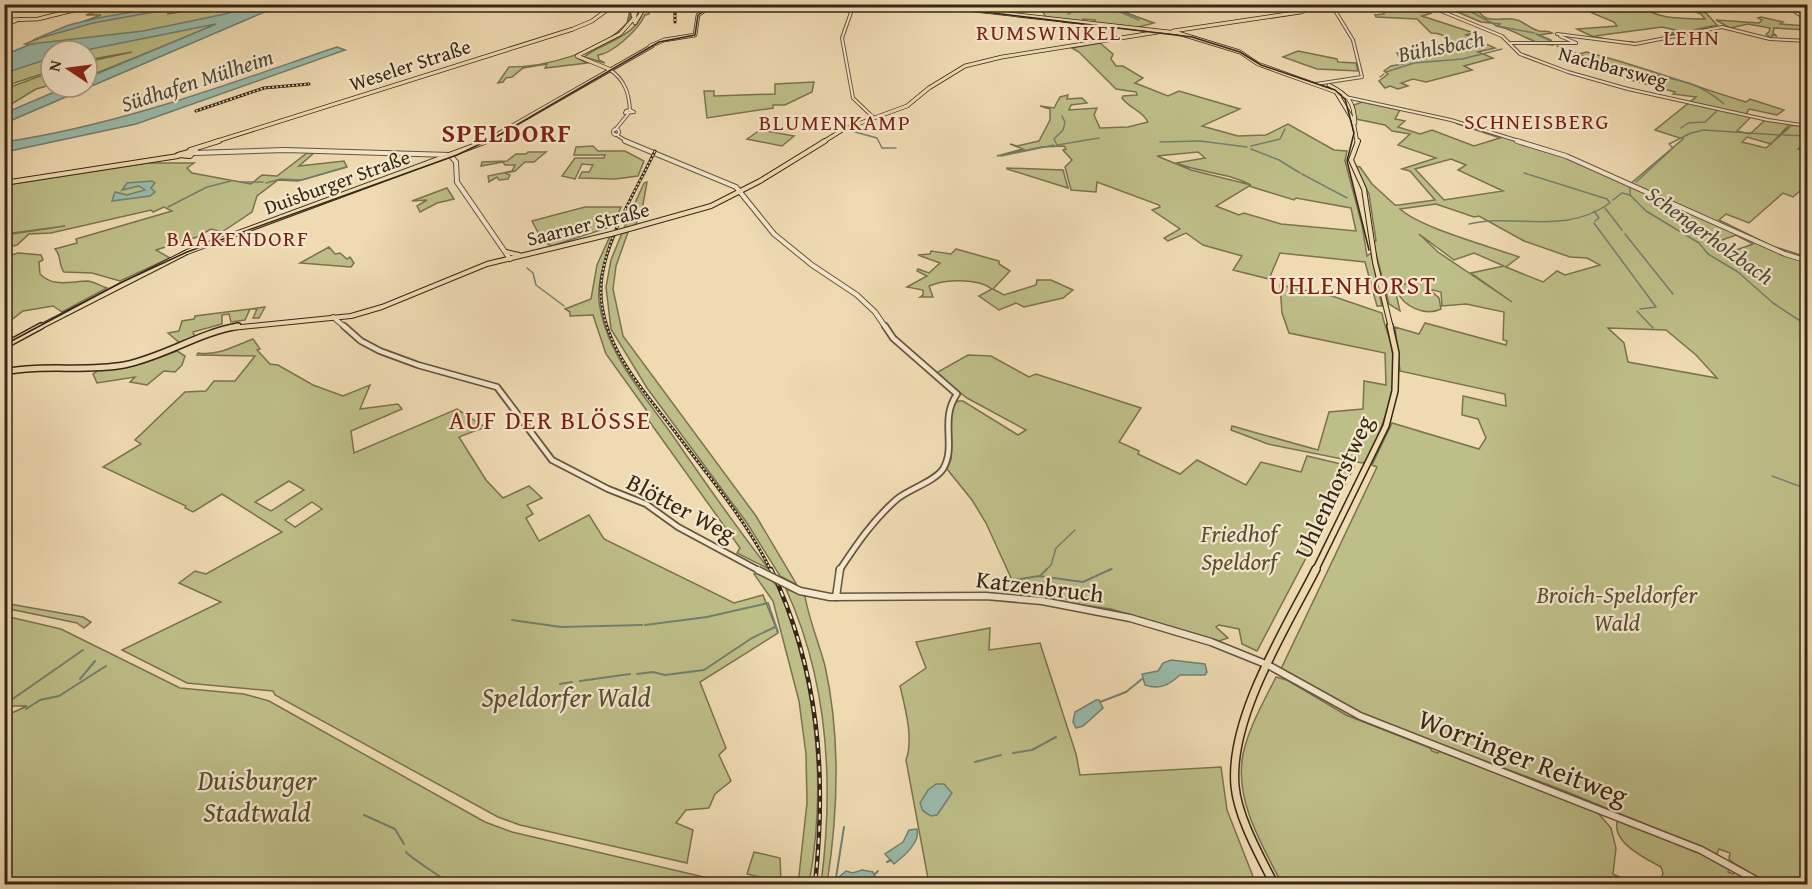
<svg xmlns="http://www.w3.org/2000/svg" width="1812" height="889" viewBox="0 0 1812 889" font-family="'Gentium Book Plus',serif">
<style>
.green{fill:#bebe88;stroke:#7a7250;stroke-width:1.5;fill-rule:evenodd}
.water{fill:#9abbac;stroke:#728070;stroke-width:1.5}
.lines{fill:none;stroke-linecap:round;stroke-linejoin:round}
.stream-far1{stroke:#728070;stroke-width:1.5}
.stream{stroke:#728070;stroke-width:2}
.minor-far3-casing{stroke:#64543e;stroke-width:4}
.minor-far2-casing{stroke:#64543e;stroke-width:6}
.minor-far1-casing{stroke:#64543e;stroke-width:8}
.minor-casing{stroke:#64543e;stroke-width:9}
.major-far3-casing{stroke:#362717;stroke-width:4.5}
.major-far2-casing{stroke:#362717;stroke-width:6}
.major-far1-casing{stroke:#362717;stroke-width:8}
.major-casing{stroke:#362717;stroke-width:10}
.minor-far3{stroke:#f5e7cc;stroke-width:2}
.minor-far2{stroke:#f5e7cc;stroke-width:4}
.minor-far1{stroke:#f5e7cc;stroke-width:4.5}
.minor{stroke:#f5e7cc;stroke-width:6}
.major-far3{stroke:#efdab1;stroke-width:3}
.major-far2{stroke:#efdab1;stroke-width:4}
.major-far1{stroke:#efdab1;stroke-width:5}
.major{stroke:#efdab1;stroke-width:7}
.tram{stroke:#362717;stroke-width:1.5}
.rail-far1-casing{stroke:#362717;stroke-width:3}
.rail-casing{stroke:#362717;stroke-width:4.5}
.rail-far1{stroke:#f5e7cc;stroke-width:1.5;stroke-dasharray:2;stroke-linecap:butt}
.rail{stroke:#f5e7cc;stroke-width:2;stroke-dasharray:6;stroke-linecap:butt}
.minor-bridge-casing{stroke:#64543e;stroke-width:9;stroke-linecap:butt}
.major-bridge-casing{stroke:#362717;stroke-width:6;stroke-linecap:butt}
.minor-bridge{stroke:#f5e7cc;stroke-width:6}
.major-bridge{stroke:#efdab1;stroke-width:4}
.labels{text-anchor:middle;stroke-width:4.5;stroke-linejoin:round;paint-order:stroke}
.far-street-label{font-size:20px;fill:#362717;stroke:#f5e7cc}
.far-neighbourhood-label{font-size:22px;letter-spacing:1.5px;fill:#7a1f14;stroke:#f5e7cc}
.far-water-label{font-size:22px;font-style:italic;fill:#4f4c3c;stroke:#f5e7cc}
.street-label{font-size:24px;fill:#362717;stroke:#f5e7cc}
.park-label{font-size:24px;font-style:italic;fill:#584d33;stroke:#f5e7cc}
.far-district-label{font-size:26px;font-weight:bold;letter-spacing:1.5px;fill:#7a1f14;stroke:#f5e7cc}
.neighbourhood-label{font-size:26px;letter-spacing:1.5px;fill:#7a1f14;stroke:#f5e7cc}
.near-park-label{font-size:28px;font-style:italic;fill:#584d33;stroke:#f5e7cc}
.near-street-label{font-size:28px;fill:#362717;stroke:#f5e7cc}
</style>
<rect width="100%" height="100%" fill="#efdab1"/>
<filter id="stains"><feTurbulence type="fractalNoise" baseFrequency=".00333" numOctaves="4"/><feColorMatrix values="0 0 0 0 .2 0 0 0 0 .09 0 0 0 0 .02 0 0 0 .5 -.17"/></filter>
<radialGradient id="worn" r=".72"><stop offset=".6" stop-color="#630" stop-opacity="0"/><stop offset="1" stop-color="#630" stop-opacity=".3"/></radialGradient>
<g class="green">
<path d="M116,5H213L167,14L222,5H276L218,24L87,77L95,72L87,74V62L132,52L87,60V51H51V71L5,86L4,56L5,59L30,45L25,44C52,33 70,26 101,15H86Z"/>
<path d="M644,5H649V14L645,15C637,32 611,54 598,55L599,60L605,63L584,57C604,41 641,37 644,5Z"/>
<polygon points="1039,5 1112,5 1121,11 1154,23 1135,28 1094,25 1095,20 1083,19 1083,24 1063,22 1045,16"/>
<path d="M1441,5L1476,6C1485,28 1501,15 1517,20C1524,22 1531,29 1539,31C1545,32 1547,30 1552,33L1539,35L1551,40L1553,45C1532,45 1517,30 1497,26L1500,24L1481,22Z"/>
<path d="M1603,5H1652L1645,7C1655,20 1689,18 1705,19L1701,14L1684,8L1689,7L1665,5H1739L1717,7L1708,11L1690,7L1706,13L1717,25L1670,35L1667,34L1680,31L1662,27L1595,36L1611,41L1634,42C1612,44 1596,39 1577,29L1617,26L1614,22L1592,13L1604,7Z"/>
<path d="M631,6C634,35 599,45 577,54V58L587,63L545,68L547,64L523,68L512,77L506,78L503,82L498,83L509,67C547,67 601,52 627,23Z"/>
<path d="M1380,7L1432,13L1422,16L1474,33L1466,35L1495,48L1478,52L1493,58L1464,66L1472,70L1426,82L1413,79L1401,83L1408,86L1398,89L1390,86L1385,88L1379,81L1388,74L1384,71L1391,66L1403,64L1397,53L1440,54L1460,49L1449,47C1446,36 1442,33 1431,33L1417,19L1376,17L1375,15L1384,14Z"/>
<polygon points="1761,17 1783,22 1780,24 1807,26 1807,30 1774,28 1773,33 1777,36 1772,35 1772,39 1766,34 1769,32 1770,28 1748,24 1730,28 1716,20 1759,23 1762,20 1758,18"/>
<path d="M1100,43L1113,54L1111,59L1116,66H1123L1143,78L1135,83L1168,96L1179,91L1240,109L1202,126L1238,136L1266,135L1288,124L1334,150L1347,151L1345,161L1362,225L1367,256L1371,253L1382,306H1377L1365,262L1280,253L1269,279L1233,270L1242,256L1203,245L1186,233L1168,241L1164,238L1180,229L1152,210L1160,207L1159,205L1097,182L1096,192L1071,190L1065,167L1072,160L1063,150L1066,149L1064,146L1042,147L997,156L1023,149L1010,144L1017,146L1039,141L1050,120V109L1040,106L1054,108L1060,97L1068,95L1067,99L1082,98L1087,103L1071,105L1069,110L1097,108L1094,115L1100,128L1128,127L1148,122C1142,110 1130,109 1122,98L1123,96L1137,95L1136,92L1116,89L1079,52L1072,48ZM1198,152L1205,158L1176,163C1201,173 1226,172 1251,185L1191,170L1157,156ZM1249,186L1294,200L1296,198L1351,208L1356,231L1281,224L1244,213L1239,215L1216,206Z"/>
<polygon points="1298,51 1337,59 1338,62 1356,63 1358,71 1317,69 1283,57"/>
<path d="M1586,52C1639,65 1693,86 1746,102L1750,99L1784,110L1777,115L1749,109L1746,114L1751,117L1737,131L1750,134L1765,120L1790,124L1771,144L1747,137L1742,142L1766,148L1792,125L1807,127V141L1798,149L1807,152V194L1800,191L1793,197L1783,193L1749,223L1726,214L1719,220L1772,246L1807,257V884H1768L1732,862L1729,859L1730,853L1719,849L1717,854L1565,791L1355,712L1281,669L1377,467L1372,465L1392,423L1479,449L1486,438L1478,419L1462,415L1463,396L1506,406L1505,394L1400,371L1395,327L1419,334L1425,323L1506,345L1507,341L1503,340L1504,312L1466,304L1442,306L1441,292L1429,289L1439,298L1441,309C1425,317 1403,306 1397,291L1399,286L1405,284L1393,281L1400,311L1389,304L1373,242L1376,241L1369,194L1355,166L1360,167L1372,184L1395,205H1399L1435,200L1410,171L1402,169L1436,158L1398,145L1410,134L1392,131L1385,125L1356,119L1354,105L1362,102L1400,110L1395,119L1405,121L1398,127L1420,134L1432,130L1474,146L1500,138L1458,124L1461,123L1564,156L1630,184L1683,139L1655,130L1696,97L1673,94L1675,92L1627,79L1569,57ZM1451,159L1466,165L1458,170L1503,191L1444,200L1415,169ZM1436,204L1474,217L1479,216L1524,241L1570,257L1587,258L1600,265L1565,275L1557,271L1543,282L1506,267L1519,257C1489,246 1421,228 1400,209ZM1419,234L1454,260L1474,253L1504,266L1471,273L1512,302L1438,252ZM1736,235L1753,244L1728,253L1711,244ZM1608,328L1666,330L1696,355L1717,378L1628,362L1624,343Z"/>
<polygon points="51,72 51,85 36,89 5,108 5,89"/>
<polygon points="814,82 812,92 785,105 773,105 773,108 707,118 704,91 714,91 714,96 775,94 775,84"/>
<polygon points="760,130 794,136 782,146 747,139"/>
<polygon points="593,146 598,151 625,151 644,161 638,176 615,179 579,178 582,172 589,172 593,165 582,164 575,179 562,176 575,158 604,158 605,155 574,155 576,147"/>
<polygon points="528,152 546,152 534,162 525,162 515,171 505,173 510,175 508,179 499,180 497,177 489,182 488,176 512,171 515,165 505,165 503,162 481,166 482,162 507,161 516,154 526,154"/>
<path d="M307,153H314L299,166L344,161L347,167L298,181L278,180L257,196L252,212L222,232L211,229L197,237L156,250L170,258L120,281L92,273L64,272C58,265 62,256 55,249L77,243L76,239L172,211L164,207L153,212L151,210L51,233L29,234L17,245L5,248V235L65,226L5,234V185L147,163H194L187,168L192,173L251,184L262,175L277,176Z"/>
<polygon points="1007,168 1063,170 1068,188 1007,169"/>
<polygon points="647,182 642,210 635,226 624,228 644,183"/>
<polygon points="447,188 454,199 437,203 420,212 417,206 427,200 412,201"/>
<polygon points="585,207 621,207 613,226 552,246 543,242 532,221"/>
<polygon points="628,232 616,266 613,289 623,336 756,516 797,585 780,576 747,523 647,388 611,329 606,287 611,260 622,233"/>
<path d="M615,235C607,256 597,277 599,301C605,352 644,395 673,436C704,481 735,526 769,569L737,553L740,548L644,414L647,411L606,354L593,315L570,316V312L565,309L591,299L597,265L610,236Z"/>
<polygon points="329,247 335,254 340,253 347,259 350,257 354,263 351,267 300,263"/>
<path d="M956,249L999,261V264L1010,271L993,289L1004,295L1036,285L1037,280H1051L1073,290L1063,298L1024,307L1016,303L999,310L979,296L992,289C978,278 945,279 929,286L933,297H920L923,295V290L907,287L927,276L917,271L918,269L929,273L940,263L918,255L930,254L931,251L951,254Z"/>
<path d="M18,253L41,255L43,260L39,262L40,274C54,288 71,281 88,281C94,282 101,286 107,288L62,312L53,306L23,311L5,325V257Z"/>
<path d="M1280,285L1335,297L1382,313C1384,326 1390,336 1392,349C1399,390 1383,425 1367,461L1362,463L1268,444L1231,430L1232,426L1318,450L1329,412L1363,409L1364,381L1386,385L1385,353L1289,333L1282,313Z"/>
<polygon points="265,307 259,318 253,318 257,309 250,309 245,320 231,322 229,314 222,315 222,324 193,332 195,337 181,344 168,333 179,331 182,321 194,319 195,316"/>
<path d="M253,339L260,349L257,350L270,364L278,365L313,385L343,396L370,385L360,409L398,404L402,409L351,431L354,453L457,409L485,427L459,437L486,480L503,498L529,486L542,498L527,505L533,514L526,518L539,541L589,515L604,539L734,603L763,595L778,633L700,682L726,748L719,755L731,781L715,794L709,808L686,810L676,823L693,830L687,863L520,825L498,817L275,695L273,691L187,683L122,650L221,602L179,583L195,571L206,574L282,532L222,494L193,512L185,508L186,506L103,467L141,444L135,440L185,392L206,391L214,381H235L255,356L197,355L198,353C218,356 234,346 253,339ZM289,481L304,490L271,511L255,502ZM312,502L322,509L295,527L285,520Z"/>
<polygon points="177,351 185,356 182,365 175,372 164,371 147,385 130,382 135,377 97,383 93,374 99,370 143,363"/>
<polygon points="968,355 991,356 1029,377 1036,374 1141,408 1119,442 1139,451 1138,454 1180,474 1197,460 1246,485 1261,462 1301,472 1307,456 1354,467 1257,651 1242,644 1239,629 1219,625 1216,627 1228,638 1219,641 1111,609 1015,595 1015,591 1021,590 1021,586 1012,580 986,523 972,500 947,469 951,459 951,407 958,401 963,401 1018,435 1026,430 967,398 936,373"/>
<path d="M757,573C762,576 769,578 773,582C782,589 787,608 790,619C819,703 825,797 809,884H798L807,803L806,754L799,701L773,601L754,574Z"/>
<path d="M786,589L805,596C809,620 819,643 825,666C841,738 838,813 827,884H821C834,784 829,683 786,589Z"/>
<polygon points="4,603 83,617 91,622 84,628 77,623 5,608"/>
<polygon points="5,616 61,629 180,688 244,694 269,701 485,822 512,832 725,882 769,882 782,884 5,884 5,716 27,706 5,706"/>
<path d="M990,628L989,650L1040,643L1076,754L1080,775L1221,767L1227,810L1256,884H929L906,760C914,739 905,707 900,686L926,668L916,642Z"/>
<path d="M1276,677L1287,680L1346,715L1430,748L1432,751L1438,753L1439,751L1597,812L1611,828L1616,848L1613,874L1634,884H1282C1262,845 1234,800 1243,754C1249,727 1264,701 1276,677Z"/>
<path d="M1618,819L1718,861L1729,866L1728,872L1733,874L1736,871L1758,884H1660L1663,873L1661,867C1647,859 1609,842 1618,819Z"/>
<polygon points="754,852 780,858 781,882 747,874"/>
</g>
<g class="water">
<polygon points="179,4 192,5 93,23 33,40 69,25 98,18"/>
<polygon points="257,4 281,5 5,123 5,113 66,87 87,87 87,78 216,24 81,51 51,51 51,58 5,73 5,59 12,52 31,44 143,31 225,14"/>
<path d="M337,47L345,50L136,124L5,152V142C123,124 225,85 337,47Z"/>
<polygon points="152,181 155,183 151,188 155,192 150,196 112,201 115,192 127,195 145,190 139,186 122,190 127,183"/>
<path d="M1171,660L1205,664L1207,672L1205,675H1180C1169,685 1160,690 1145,685L1142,674L1158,671L1163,663Z"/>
<polygon points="1096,700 1099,700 1103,708 1083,726 1076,728 1073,722 1075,712"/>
<polygon points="936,784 944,784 952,793 937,815 931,816 923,811 920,803 928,790"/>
<path d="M917,829C921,842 904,856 894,864L885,854L903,842L909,830Z"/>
<polygon points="862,870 873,872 876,879 865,884 837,884 839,877 846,871 853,873"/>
</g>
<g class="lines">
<g class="stream-far1">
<polyline points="1101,4 1139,20"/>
<polyline points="1457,4 1497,26 1534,33"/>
<polyline points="1068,14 1087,4"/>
<polyline points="1536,34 1551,41"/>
<polyline points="1557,46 1617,69"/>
<polyline points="1618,68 1634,72"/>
<polyline points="1623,71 1630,72"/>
<polyline points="1386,72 1414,63 1462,59 1502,49"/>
<path d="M1642,73C1676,80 1695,79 1724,104"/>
<polyline points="1380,77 1384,74"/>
<polyline points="1062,116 1065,122 1063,130 1054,139 1057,145 1099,138"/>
<polyline points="1681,128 1688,123 1705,122 1718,110"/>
<polyline points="848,130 877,138 882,148 896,148"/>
<polyline points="1783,135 1808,136"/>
<polyline points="1160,142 1200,141 1247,147"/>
<polyline points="1251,146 1280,139 1285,129"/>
<polyline points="1251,149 1279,160 1300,173"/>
<polyline points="1001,156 1054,145"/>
<polyline points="1302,174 1347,198"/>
<polyline points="240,182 263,182"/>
<polyline points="1636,182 1673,148 1669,144 1691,133 1704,130 1779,135"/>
<polyline points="266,183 281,179 302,180 346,167"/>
<polyline points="1630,187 1630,195 1646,211 1699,243 1708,254 1738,272 1773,303 1808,326"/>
<polyline points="1613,200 1622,193 1630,195"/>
<polyline points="168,207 207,187 231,181"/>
<polyline points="1605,208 1622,230"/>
<polyline points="1594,211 1599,218 1595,221"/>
<polyline points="1594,223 1656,307 1640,309"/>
<path d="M1469,224C1518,213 1563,236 1610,203L1607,199L1524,173"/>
<polyline points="1625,234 1673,294"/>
<polyline points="527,268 533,273 536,285 564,306"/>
<polyline points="1637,311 1653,328"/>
<polyline points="1772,476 1807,489"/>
<polyline points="1045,571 1051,565 1056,548 1075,530"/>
<polyline points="1108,571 1112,569"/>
</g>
<g class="stream">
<polyline points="1040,576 1047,569"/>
<polyline points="1015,580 1039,576 1083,582 1111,569"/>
<polyline points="512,620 561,627 642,625"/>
<polyline points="645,625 707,617 768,603 778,632"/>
<polyline points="4,629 12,619"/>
<polyline points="637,674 653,672 665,675 704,670 752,638 775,627"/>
<polyline points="80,679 95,661"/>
<polyline points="580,681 630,674"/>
<polyline points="560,684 572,682"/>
<polyline points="1100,702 1126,692 1142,679"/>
<polyline points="4,705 83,650"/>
<polyline points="26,709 40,700 59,696 106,666"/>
<polyline points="1013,753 1032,750 1056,737"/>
<polyline points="975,762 1001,755"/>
<polyline points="364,815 395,829 404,844"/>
<path d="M406,852C409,857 442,877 450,884"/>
<polyline points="887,862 891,860"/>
<polyline points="874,875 878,871"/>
<polyline points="835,884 844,827"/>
</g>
<defs>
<g id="minor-far3">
<polyline points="854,4 842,38 853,98 874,118"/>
<polyline points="1424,4 1502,36 1520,54 1568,72 1628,89 1768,120 1808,126"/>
<polyline points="1791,4 1794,11 1808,20"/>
<polyline points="4,25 21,19"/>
<polyline points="1557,34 1635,44 1722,27 1770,39 1808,41"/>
<polyline points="1560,36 1576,43"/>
<polyline points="1511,43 1576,43"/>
<path d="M609,69C624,79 629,92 630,110"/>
<polyline points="1316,84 1362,77 1353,40 1331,4"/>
<polyline points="1341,96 1451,120 1522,142"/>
<polygon points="630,110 634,112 625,113 626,111"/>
<circle cx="616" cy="132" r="3"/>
<polyline points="615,130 628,114"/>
<polyline points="615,134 628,142"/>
</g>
<g id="minor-far2">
<polyline points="625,141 736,187 774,234 812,265 857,295 875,312 886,328"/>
<polyline points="1517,141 1566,156 1785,254 1808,261"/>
<polyline points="194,153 285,150 450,155 456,162 457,182 510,259"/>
<polyline points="333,317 346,328"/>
</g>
<g id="minor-far1">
<polyline points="344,326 361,341 380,351 418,365 497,387 552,460 608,489 646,504 678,527 758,570"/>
<path d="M839,571C856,545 873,520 897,499C909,489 934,482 943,469C957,446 939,420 957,394L893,338L885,326"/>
</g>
<g id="minor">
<polyline points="800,591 830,597 986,596 1042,601 1130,618 1211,642 1268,665 1360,716 1701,850 1763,884"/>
<polyline points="836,597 840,569"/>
</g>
<g id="major-far3">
<polyline points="632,4 633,16"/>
<polyline points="919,4 1178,33 1240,52 1258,64 1336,92 1353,120 1357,142"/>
<polyline points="4,20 38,19 98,4"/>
<polyline points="634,21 637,4"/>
<polyline points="635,23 641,13 642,4"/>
<polyline points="1173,31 1301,12 1321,4"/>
<polyline points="650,46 664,40 695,35 698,15 714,4"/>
<polyline points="609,69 577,56 620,34 635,17"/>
<path d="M1329,85C1348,95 1354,101 1355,123"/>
<polyline points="214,142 573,29 592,21 615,4"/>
<polyline points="484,142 652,46"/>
<polyline points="823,142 844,129 907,106 929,88 965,66 1002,57 1158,32"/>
</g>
<g id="major-far2">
<polyline points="1358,141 1351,160 1364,189 1375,262 1391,328"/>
<polyline points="190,150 219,141"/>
<polyline points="192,151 178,155 190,156 196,150"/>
<polyline points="4,183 178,156"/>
<polyline points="629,229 711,206 760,181 825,141"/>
<polyline points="506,252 519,255"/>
<polyline points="38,328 187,252 487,141"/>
<polyline points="231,328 351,316 382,307 487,264 611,234"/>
</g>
<g id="major-far1">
<polyline points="4,346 41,326"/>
<path d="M4,372C44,364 84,372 124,365C164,357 198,333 238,326"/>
<polyline points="1315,571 1386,426 1395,391 1396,353 1390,326"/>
</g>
<path id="major" d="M1274,884C1260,856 1238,818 1235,786C1229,718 1285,630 1316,569"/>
</defs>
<use href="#minor-far3" class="minor-far3-casing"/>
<use href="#minor-far2" class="minor-far2-casing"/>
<use href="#minor-far1" class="minor-far1-casing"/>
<use href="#minor" class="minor-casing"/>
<use href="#major-far3" class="major-far3-casing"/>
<use href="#major-far2" class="major-far2-casing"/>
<use href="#major-far1" class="major-far1-casing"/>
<use href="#major" class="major-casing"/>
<use href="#minor-far3" class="minor-far3"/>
<use href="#minor-far2" class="minor-far2"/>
<use href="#minor-far1" class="minor-far1"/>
<use href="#minor" class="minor"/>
<use href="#major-far3" class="major-far3"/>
<use href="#major-far2" class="major-far2"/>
<use href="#major-far1" class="major-far1"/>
<use href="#major" class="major"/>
<g class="tram">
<polyline points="919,4 1192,37 1240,52 1261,65 1335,90 1345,99 1354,133 1347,161 1369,250"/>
<polyline points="4,345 120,283 187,252 457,155 501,134 659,42 695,35 698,15 714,4"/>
</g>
<defs>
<g id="rail-far1">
<polyline points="675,11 675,22"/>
<polyline points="196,111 264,88 309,84"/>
<path d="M655,151C636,191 609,232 602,276C593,337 642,388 676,433C709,477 747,521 771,571"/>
</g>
<path id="rail" d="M771,569C819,670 827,774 815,884"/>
</defs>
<use href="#rail-far1" class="rail-far1-casing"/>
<use href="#rail" class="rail-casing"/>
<use href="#rail-far1" class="rail-far1"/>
<use href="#rail" class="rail"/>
<defs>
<polyline id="minor-bridge" points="758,570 800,591"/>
<polyline id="major-bridge" points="611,234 629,229"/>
</defs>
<use href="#minor-bridge" class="minor-bridge-casing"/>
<use href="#major-bridge" class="major-bridge-casing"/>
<use href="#minor-bridge" class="minor-bridge"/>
<use href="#major-bridge" class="major-bridge"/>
</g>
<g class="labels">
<g class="far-street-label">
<text transform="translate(410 65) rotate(-18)" y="7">Weseler Straße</text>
<text transform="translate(1613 67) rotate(15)" y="7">Nachbarsweg</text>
<text transform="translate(337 182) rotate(-20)" y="7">Duisburger Straße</text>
<text transform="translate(588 224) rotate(-14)" y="7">Saarner Straße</text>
</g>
<g class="far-neighbourhood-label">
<text x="1049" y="40">RUMSWINKEL</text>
<text x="1692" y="45">LEHN</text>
<text x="1537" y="129">SCHNEISBERG</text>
<text x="835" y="130">BLUMENKAMP</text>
<text x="238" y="246">BAAKENDORF</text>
</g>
<g class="far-water-label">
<text transform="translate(1441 46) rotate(-11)" y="8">Bühlsbach</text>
<text transform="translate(197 80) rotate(-18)" y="8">Südhafen Mülheim</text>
<text transform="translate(1710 235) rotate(36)" y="8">Schengerholzbach</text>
</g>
<g class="street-label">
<text transform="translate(1334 487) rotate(-65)" y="8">Uhlenhorstweg</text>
<text transform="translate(681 508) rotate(28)" y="8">Blötter Weg</text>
<text transform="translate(1040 587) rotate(7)" y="8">Katzenbruch</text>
</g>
<g class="park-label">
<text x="1239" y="542">Friedhof<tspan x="1239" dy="28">Speldorf</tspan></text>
<text x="1617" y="603">Broich-Speldorfer<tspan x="1617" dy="28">Wald</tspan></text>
</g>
<g class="far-district-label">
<text x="507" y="142">SPELDORF</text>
</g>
<g class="neighbourhood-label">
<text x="1353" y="294">UHLENHORST</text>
<text x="550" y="429">AUF DER BLÖSSE</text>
</g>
<g class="near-park-label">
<text x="566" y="707">Speldorfer Wald</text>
<text x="257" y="790">Duisburger<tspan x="257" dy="32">Stadtwald</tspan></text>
</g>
<g class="near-street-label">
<text transform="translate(1523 757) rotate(21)" y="10">Worringer Reitweg</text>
</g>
</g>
<rect width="1812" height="889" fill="none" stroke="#efdab1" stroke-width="24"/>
<rect x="6" y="6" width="1800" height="877" fill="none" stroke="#362717" stroke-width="3"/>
<rect x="12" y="12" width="1788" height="865" fill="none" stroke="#362717" stroke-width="1.5"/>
<g transform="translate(69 69) rotate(283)"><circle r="28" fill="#f5e7cc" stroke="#a99a84" stroke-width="1.5"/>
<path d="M0-4.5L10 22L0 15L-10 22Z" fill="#8f2418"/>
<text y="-9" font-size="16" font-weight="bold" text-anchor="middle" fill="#362717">N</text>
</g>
<rect width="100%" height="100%" filter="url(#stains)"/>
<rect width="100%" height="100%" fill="url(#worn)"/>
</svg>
